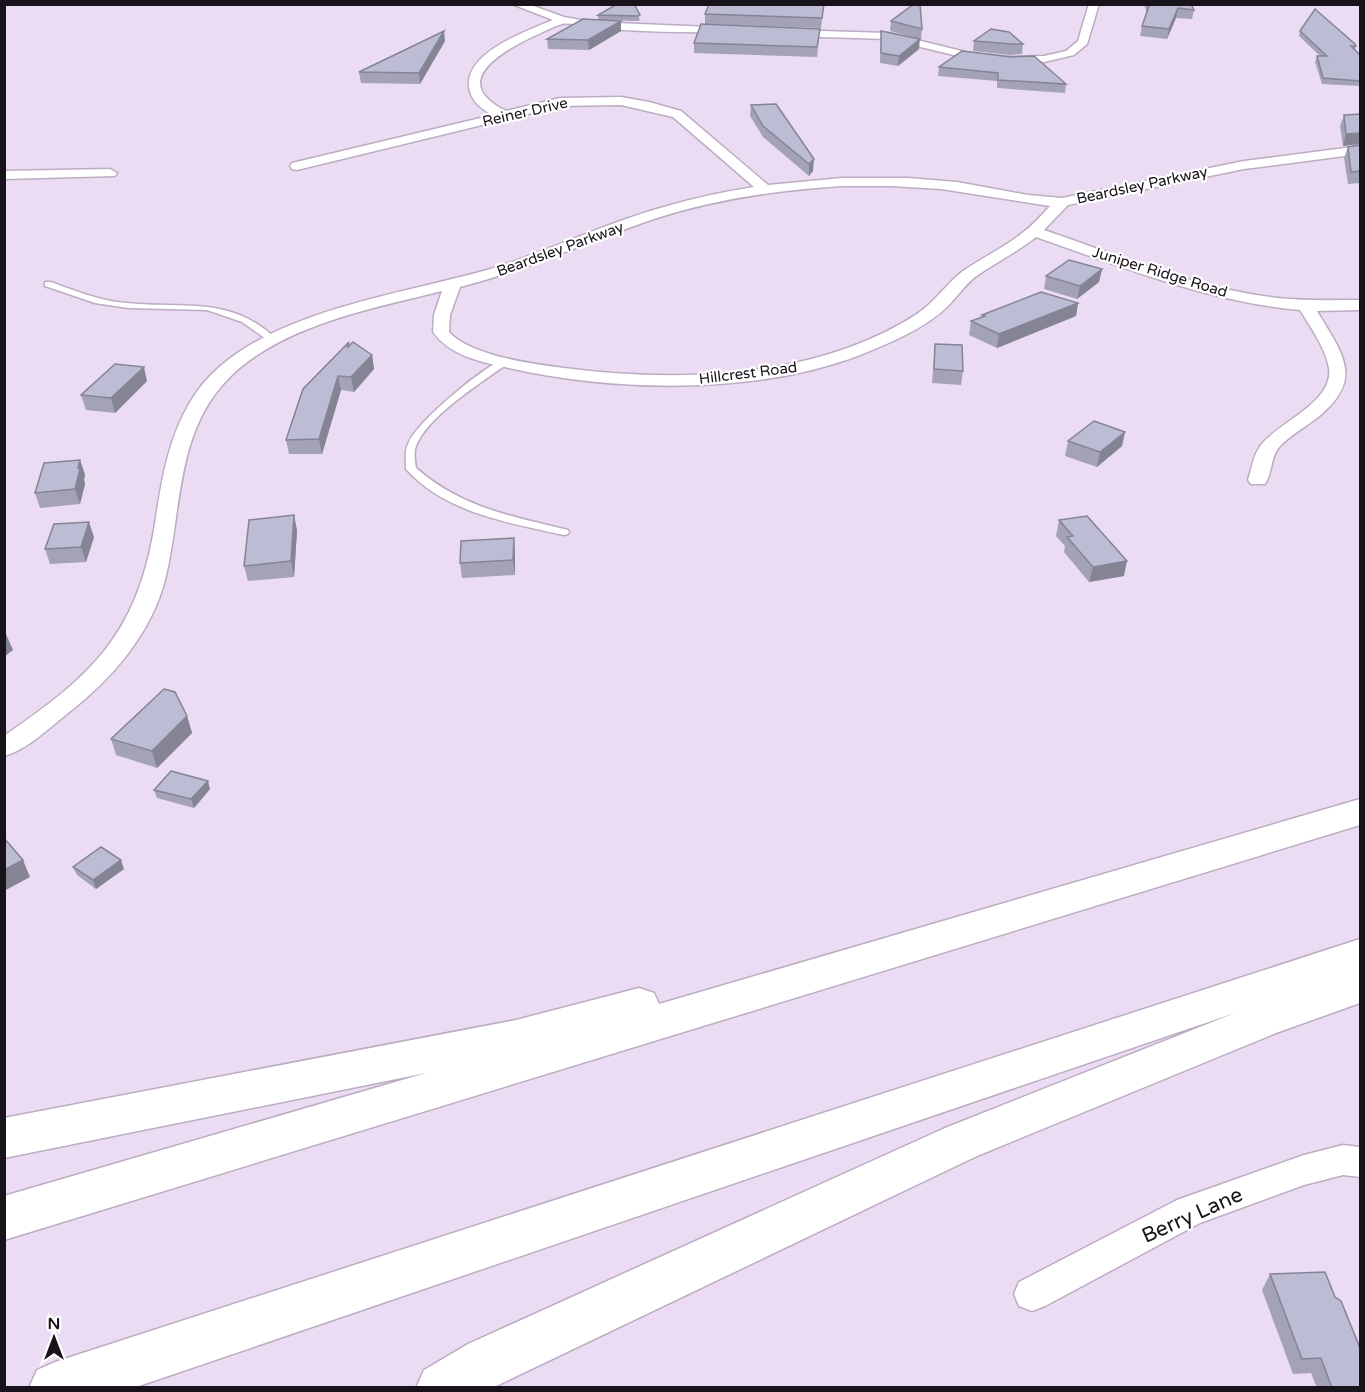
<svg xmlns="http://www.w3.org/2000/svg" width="1365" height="1392" viewBox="0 0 1365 1392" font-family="'Varela Round',sans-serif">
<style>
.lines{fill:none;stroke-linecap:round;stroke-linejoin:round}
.lane-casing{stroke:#bcacc2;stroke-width:3}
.street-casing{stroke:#bcacc2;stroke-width:3}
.highway-casing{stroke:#bcacc2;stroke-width:3}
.lane{fill:#fff;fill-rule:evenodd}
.street{fill:#fff;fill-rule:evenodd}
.highway{fill:#fff;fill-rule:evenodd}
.wall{fill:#a3a2b7}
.shaded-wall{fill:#848495}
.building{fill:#bdbcd5;stroke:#848495;stroke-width:1.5}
.labels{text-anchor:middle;stroke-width:4.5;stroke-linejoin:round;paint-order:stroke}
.far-street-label{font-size:15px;fill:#18131a;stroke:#fff}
.near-street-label{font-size:21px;fill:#18131a;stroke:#fff}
</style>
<rect width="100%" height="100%" fill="#ecdcf3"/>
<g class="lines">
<defs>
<g id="lane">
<path d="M45,282H51C76,291 100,301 127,303C182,309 231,295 276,339L269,341L242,322L207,310L128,308L95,303L45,286Z"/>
<path d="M504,359L507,360V364C481,383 424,418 415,449C414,456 415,462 416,468C462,508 511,516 568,530L569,532L568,534L564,535C510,523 445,513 406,469C406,459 404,451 409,442C419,420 482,368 504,359Z"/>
</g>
<g id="street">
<path d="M512,4H528L564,17L592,22L734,28L735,30L730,33C685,32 638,32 593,28C583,27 571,22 562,24C552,27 541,33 532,37C499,53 449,83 506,111L560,98L621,97L649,102L681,111L768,185L842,178H908L957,182L1028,195L1062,198L1244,161L1360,146V154L1244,169L1068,205L1044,230C1120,256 1197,289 1278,298C1306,301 1333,300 1360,300V310L1317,311C1343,355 1365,379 1317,418C1305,427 1291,435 1280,446C1270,457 1273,472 1265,484H1251L1248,480C1252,468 1253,455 1261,445C1279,422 1334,402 1329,368C1325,347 1311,328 1300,310C1209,302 1122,267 1036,237C1017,252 995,263 975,277C964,286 957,297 947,307C924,329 890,343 860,355C757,395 615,392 509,368C481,362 450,356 433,332L434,315L442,291C371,309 280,325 227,380C175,434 182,512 165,580C151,634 111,680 68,713C49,728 27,750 4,756V736C91,676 135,637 154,530C161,485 167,439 192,399C246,311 406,295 497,267C541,253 583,234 626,219C668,204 710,194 754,187L673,117L621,105L560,106L297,170L292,169L290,166L292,163L493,115C481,109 471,101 469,87C465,52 527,31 553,20ZM842,186H891L941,189L1050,206C1041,216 1032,226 1021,234C1003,248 982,258 963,271C946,284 935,302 917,314C816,379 680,383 564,368C533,364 471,356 449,332L450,315L460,287C527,270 589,241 654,219C715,199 778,190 842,186Z"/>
<polygon points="1089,4 1099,4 1087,44 1074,55 1044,62 1010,63 970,59 888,39 789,36 784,33 789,30 888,33 970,53 1010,57 1044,56 1066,51 1078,41"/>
<polygon points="110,169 117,173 115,176 4,179 4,171"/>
<polygon points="1343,1145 1360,1147 1360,1177 1343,1175 1304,1185 1200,1223 1045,1306 1032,1311 1019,1306 1014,1294 1019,1282 1177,1200 1304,1155"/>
</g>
<g id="highway">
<polygon points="1360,799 1360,825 4,1240 4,1196 426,1073 4,1158 4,1118 516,1020 639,988 654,993 659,1004"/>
<polygon points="1360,939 1360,1003 1276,1033 977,1156 492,1388 416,1388 424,1370 468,1344 945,1128 1235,1013 133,1388 29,1388 37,1370 55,1362"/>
</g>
</defs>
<use href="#lane" class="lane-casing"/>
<use href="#street" class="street-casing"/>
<use href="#highway" class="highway-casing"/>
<use href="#lane" class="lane"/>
<use href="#street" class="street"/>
<use href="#highway" class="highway"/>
</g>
<g class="wall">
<polygon points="634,4 640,20 638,21 604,20 621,31 589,50 548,49 547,39 598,20 598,15"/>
<polygon points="824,4 821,28 705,24 705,14"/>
<polygon points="1144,4 1191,4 1194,10 1192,19 1176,18 1167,39 1140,36 1142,26 1147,13"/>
<polygon points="891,21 922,29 921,39 890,31"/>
<polygon points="820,29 817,57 694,53 694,43"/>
<polygon points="881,31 919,49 898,66 880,63"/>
<polygon points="1300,31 1356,46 1355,49 1360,55 1360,86 1322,84 1315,62 1317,56 1320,56 1299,36"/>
<polygon points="445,41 420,84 361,83 359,72"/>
<polygon points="974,41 1023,44 1022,54 1010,55 973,51"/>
<polygon points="962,51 1066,84 1065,93 997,88 997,81 938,76 939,67"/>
<polygon points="776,104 813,171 809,176 763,137 750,116 751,105"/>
<polygon points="1360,114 1360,144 1343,146 1340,126 1344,115"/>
<polygon points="1360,145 1360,183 1348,184 1344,158 1348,147"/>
<polygon points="1102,269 1099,282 1077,299 1044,289 1046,276"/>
<polygon points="1078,303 1076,316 997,348 969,335 971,321 982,317 982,315"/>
<polygon points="349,342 349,346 372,355 374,369 354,392 341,390 322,454 289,454 286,440"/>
<polygon points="935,344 963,371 961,385 932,383"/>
<polygon points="147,381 115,413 86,410 81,395"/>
<polygon points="1125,432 1122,446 1097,467 1065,456 1068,441"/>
<polygon points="80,460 85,475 84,479 85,484 80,504 40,508 35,493"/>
<polygon points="294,515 297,531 294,577 248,581 244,566"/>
<polygon points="1059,520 1124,576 1089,582 1064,552 1065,546 1056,536"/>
<polygon points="94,537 86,562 50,564 45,549"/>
<polygon points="514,538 515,553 515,575 462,578 460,563"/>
<polygon points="187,716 192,733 157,768 116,755 111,739"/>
<polygon points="210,789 194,808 157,798 154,790"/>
<polygon points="73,867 124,869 96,889 77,875"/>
<polygon points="1270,1274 1335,1297 1360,1388 1317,1388 1311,1373 1293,1374 1262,1290"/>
</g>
<g class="shaded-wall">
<polygon points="1178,8 1176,18 1167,39 1169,29"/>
<polygon points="621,21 621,31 589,50 588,40"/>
<polygon points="444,31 445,41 420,84 419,73"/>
<polygon points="920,39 919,49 898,66 899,56"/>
<polygon points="1360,133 1360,144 1343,146 1346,134"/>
<polygon points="814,159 813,171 809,176 809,164"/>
<polygon points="1102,269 1099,282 1077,299 1080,286"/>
<polygon points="1078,303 1076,316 997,348 999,334"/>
<polygon points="372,355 374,369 354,392 351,377"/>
<polygon points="144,367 147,381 115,413 111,398"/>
<polygon points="338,376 341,390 322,454 319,439"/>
<polygon points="1125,432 1122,446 1097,467 1100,452"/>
<polygon points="80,460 85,475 84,479 85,484 80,504 75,489 78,468"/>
<polygon points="294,515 297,531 294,577 291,561"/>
<polygon points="89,522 94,537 86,562 81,547"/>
<polygon points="514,538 515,553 515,575 513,560"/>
<polygon points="1127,561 1124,576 1089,582 1093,567"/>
<polygon points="6,634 13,650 4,657 4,636"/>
<polygon points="187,716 192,733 157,768 152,751"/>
<polygon points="208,781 210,789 194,808 191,799"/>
<polygon points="23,860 30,877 4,891 4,870"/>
<polygon points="121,860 124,869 96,889 93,880"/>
</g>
<g class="building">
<polygon points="617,4 634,4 640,15 638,16 598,15"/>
<polygon points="709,4 824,4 822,18 705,14"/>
<polygon points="914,4 920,4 922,29 891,21"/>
<polygon points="1149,4 1191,4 1194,10 1178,8 1169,29 1142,26 1149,6"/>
<polygon points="1315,9 1355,44 1356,46 1351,46 1360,55 1360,81 1323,78 1317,56 1327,56 1300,31"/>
<polygon points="583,19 621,21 588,40 547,39"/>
<polygon points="701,24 820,29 817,47 694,43"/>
<polygon points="991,29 1009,32 1023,44 1012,44 974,41"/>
<polygon points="444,31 419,73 359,72"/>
<polygon points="881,31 920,39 899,56 881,53"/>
<polygon points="962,51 1011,57 1034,56 1066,84 998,80 998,73 939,67"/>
<polygon points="776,104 814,159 809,164 763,126 751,105"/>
<polygon points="1360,114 1360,133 1346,134 1344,115"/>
<polygon points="1360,145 1360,171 1351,172 1348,147"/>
<polygon points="1069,260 1102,269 1080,286 1046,276"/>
<polygon points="1041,292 1078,303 999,334 971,321 985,316 982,315"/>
<polygon points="349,342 347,348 353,342 372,355 351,377 338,376 319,439 286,440 303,389"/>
<polygon points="935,344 962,345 963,371 934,369"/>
<polygon points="115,364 144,367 111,398 81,395"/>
<polygon points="1094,421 1125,432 1100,452 1068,441"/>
<polygon points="80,460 78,468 80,469 75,489 35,493 44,463"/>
<polygon points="294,515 291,561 244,566 249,520"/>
<polygon points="1087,516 1127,561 1093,567 1067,537 1073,536 1059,520"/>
<polygon points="89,522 81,547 45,549 54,524"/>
<polygon points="514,538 513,560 460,563 461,541"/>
<polygon points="164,689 175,692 187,716 152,751 111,739"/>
<polygon points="171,771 208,781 191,799 154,790"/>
<polygon points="4,838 23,860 4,870"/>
<polygon points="101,847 121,860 93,880 73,867"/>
<polygon points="1325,1272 1335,1297 1341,1301 1360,1348 1360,1388 1332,1388 1321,1358 1302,1359 1270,1274"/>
</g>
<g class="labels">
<g class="far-street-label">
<text transform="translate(525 112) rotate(-13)" y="5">Reiner Drive</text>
<text transform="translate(1142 185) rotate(-12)" y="5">Beardsley Parkway</text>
<text transform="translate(560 249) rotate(-20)" y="5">Beardsley Parkway</text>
<text transform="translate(1160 272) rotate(17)" y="5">Juniper Ridge Road</text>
<text transform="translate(748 373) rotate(-7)" y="5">Hillcrest Road</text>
</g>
<g class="near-street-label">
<text transform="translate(1192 1215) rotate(-24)" y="7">Berry Lane</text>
</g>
</g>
<rect width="1365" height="1392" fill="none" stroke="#18131a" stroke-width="12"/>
<g transform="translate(54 1338)" stroke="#ffffff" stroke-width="4.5" paint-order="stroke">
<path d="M0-4.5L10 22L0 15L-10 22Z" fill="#18131a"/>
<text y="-9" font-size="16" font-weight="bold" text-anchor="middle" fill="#18131a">N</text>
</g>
</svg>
